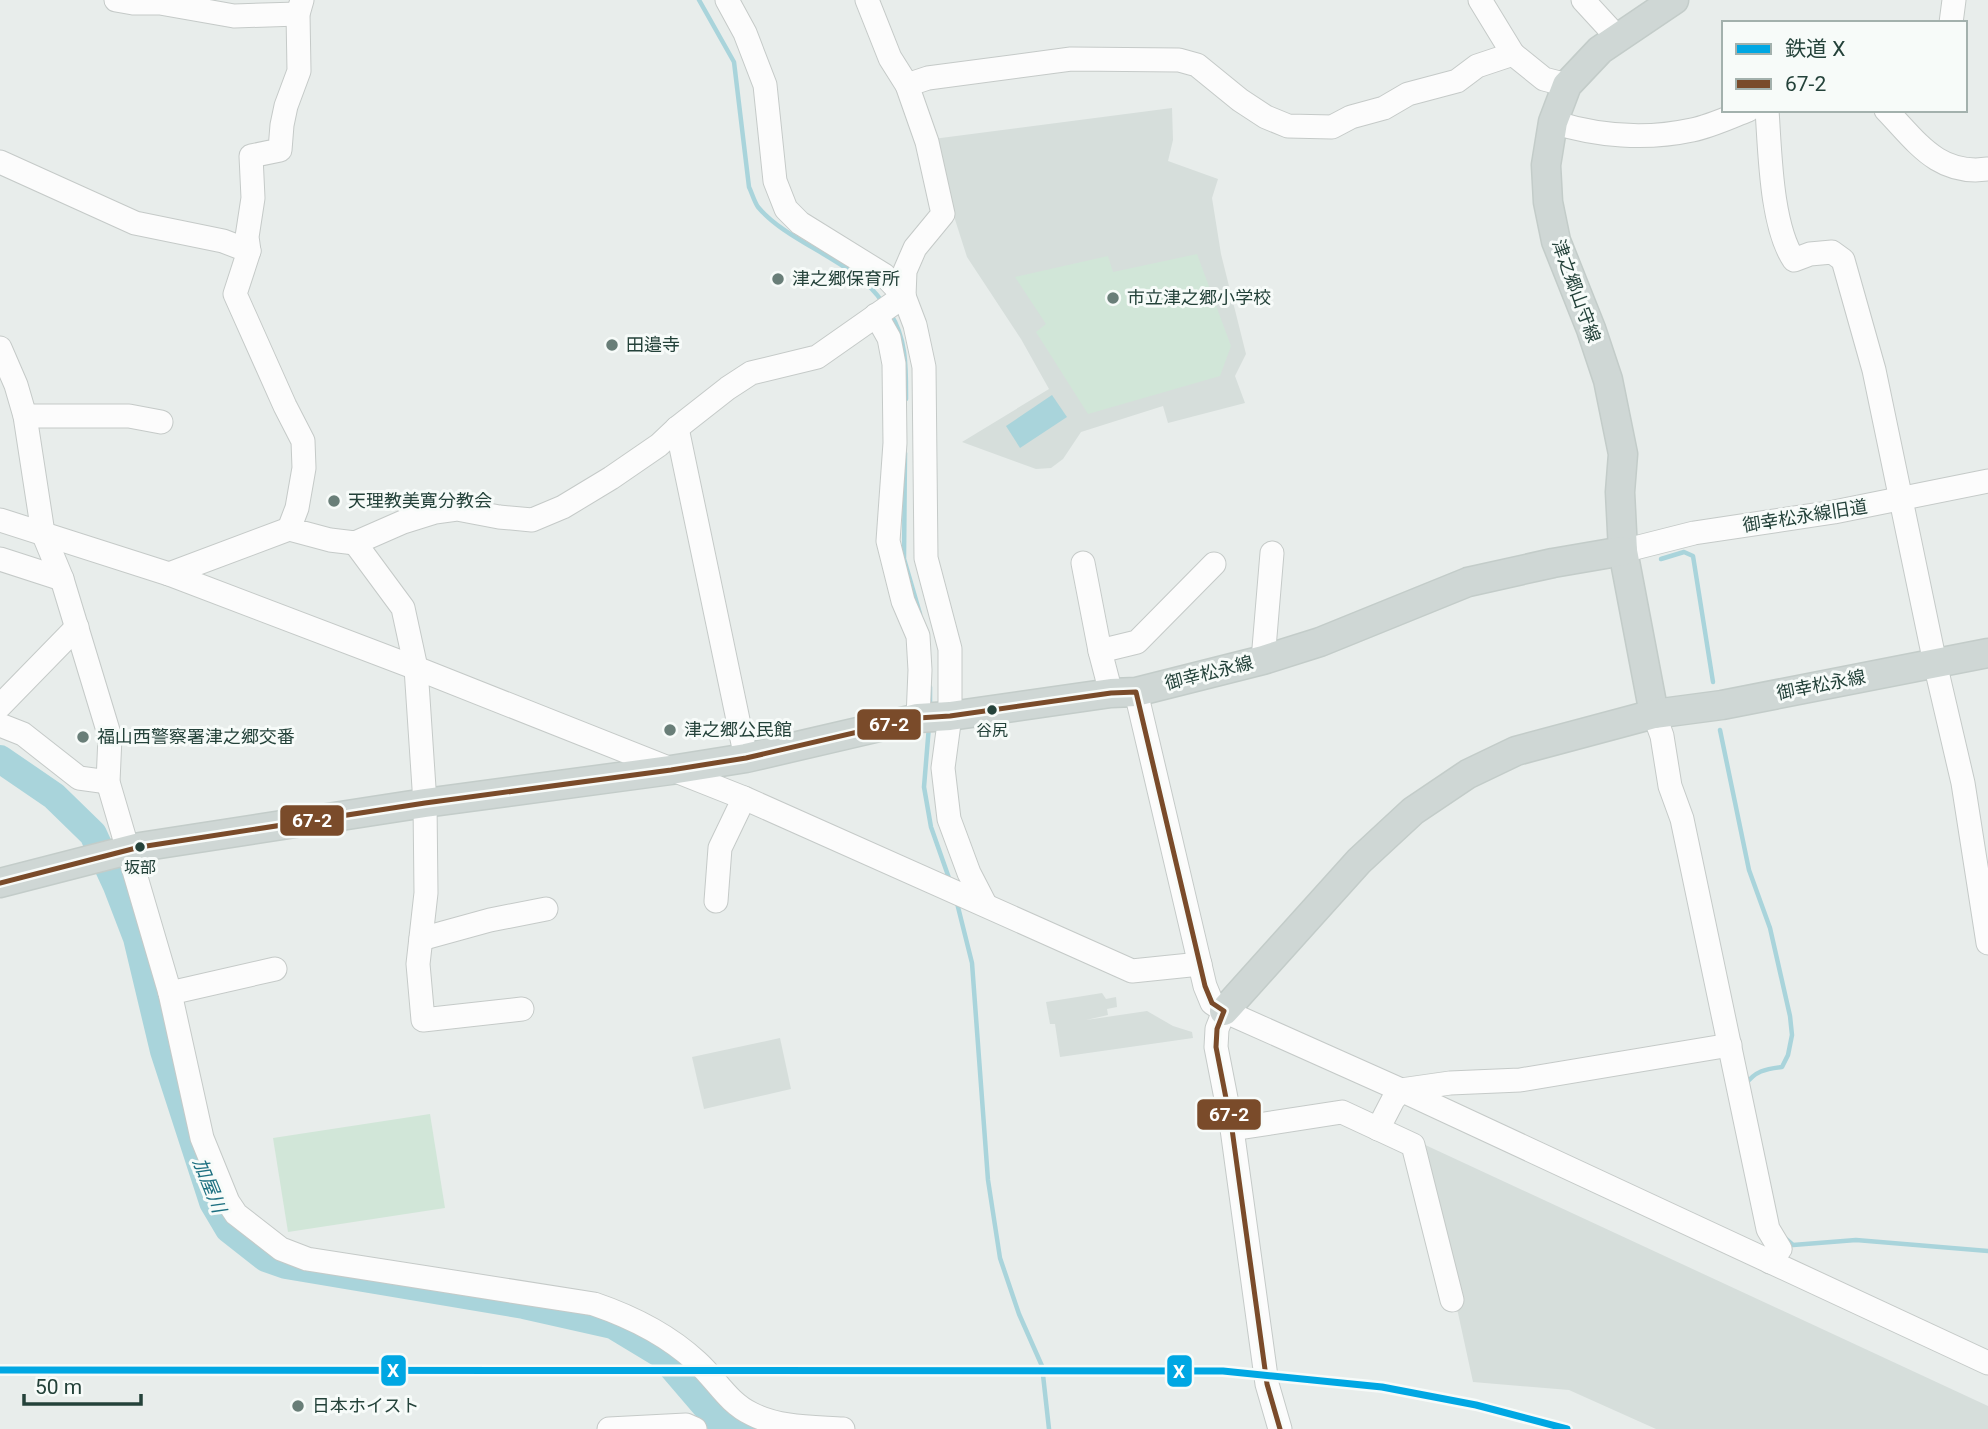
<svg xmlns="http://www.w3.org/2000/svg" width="1988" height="1429" viewBox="0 0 1988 1429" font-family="Roboto,'Noto Sans JP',sans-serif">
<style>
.built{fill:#d6dedb}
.green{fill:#d1e6d8}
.water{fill:#a9d4db}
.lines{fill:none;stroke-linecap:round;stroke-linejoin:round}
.stream{stroke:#a9d4db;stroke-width:4.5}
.river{stroke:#a9d4db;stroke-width:28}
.minor-casing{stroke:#c5cac8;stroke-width:25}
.major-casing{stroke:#c3ccc9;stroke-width:31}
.minor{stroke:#fcfcfc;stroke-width:23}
.major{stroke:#cfd7d5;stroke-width:28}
.bus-1-casing{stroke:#f7fbf9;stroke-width:10}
.bus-1{stroke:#7a4b2a;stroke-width:5}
.rail-1-casing{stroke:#f7fbf9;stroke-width:12}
.rail-1{stroke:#00a7e3;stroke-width:7}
.poi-dot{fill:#697e78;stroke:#f7fbf9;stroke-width:2.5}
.bus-dot{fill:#24423a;stroke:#f7fbf9;stroke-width:2.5}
.labels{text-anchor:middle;stroke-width:6;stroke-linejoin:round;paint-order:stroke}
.bus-label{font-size:16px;fill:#24423a;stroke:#f7fbf9}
.poi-label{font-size:18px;fill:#24423a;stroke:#f7fbf9;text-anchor:start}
.street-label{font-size:18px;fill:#24423a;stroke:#f7fbf9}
.water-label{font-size:19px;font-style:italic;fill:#1c6f80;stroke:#f7fbf9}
.line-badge{stroke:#f7fbf9;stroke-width:2.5}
.badge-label{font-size:19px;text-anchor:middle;font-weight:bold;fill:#fff}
</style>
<rect width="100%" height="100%" fill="#e8edeb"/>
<g class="built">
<polygon points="1172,108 1173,140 1168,161 1218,179 1212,198 1221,254 1246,354 1235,376 1245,403 1168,423 1163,406 1081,432 1063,459 1051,468 1036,469 962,442 1049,389 1021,339 967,257 943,182 933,139"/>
<polygon points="1102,993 1106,999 1116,997 1117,1007 1107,1009 1108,1015 1086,1020 1147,1011 1173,1026 1192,1032 1193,1038 1060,1057 1055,1024 1050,1024 1046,1002"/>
<polygon points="780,1038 791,1089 704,1109 692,1057"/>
<polygon points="1421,1143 1988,1406 1988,1429 1656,1429 1569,1390 1473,1382"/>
</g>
<g class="green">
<polygon points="1197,254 1231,346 1220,376 1088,414 1036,332 1046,324 1015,277 1108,256 1113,272"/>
<polygon points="430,1114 445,1208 288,1232 273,1138"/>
</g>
<polygon class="water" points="1052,395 1067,417 1020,448 1006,426"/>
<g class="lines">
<g class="stream">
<path d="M699,0L734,62L749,187C752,193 754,201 758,207C789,244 856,261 883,303"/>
<path d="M890,313C907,339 906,369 906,399"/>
<polyline points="905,453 904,559 920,614"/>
<polyline points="1661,559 1684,552 1693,556 1713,682"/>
<polyline points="930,707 930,687"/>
<polyline points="929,726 924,787 931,827 950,881"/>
<path d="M1720,730L1749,870L1770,928L1790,1016L1792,1035L1788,1055L1782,1067C1765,1069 1755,1071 1745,1085"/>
<polyline points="957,903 972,963 988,1180 1000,1258 1019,1314 1042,1366 1049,1429"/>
<polyline points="1785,1238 1793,1245 1856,1240 1988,1251"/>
</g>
<polyline class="river" points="0,759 54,796 93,834 117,886 137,938 164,1051 213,1202 229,1229 266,1258 286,1265 524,1305 613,1325 661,1354 715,1417 741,1429"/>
<defs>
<g id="minor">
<polyline points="116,0 133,3 160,3 234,16 298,14"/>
<polyline points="302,0 298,14 299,71 286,106 282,125 280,150 251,156 253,198 247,237 249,251 235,294 285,406 303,441 304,468 297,508 289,529 330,540 355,543 403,522 435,512 457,509 499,517 532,520 563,507 611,478 659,445 677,428 728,388 751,373 817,357 904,296"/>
<polyline points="727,0 745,33 765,85 775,181 786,209 800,223 884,275 904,296"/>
<polyline points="867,0 890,58 907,85 927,142 943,214 915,248 905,271 904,296 915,325 924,367 926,558 950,649 950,716 943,768 949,819 969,873 985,904"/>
<polyline points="1480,0 1513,54"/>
<polyline points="1583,0 1617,37"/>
<polyline points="1951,23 1954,0"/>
<polyline points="907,85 928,78 1071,59 1179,60 1197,65 1240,100 1266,117 1288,126 1332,127 1351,117 1384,108 1408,94 1457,81 1477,66 1513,54 1544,79 1567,85"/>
<path d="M1767,110C1770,152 1771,226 1794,260L1810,254L1832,252L1843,260L1874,370L1935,663L1963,783L1988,943"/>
<path d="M1886,110C1917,142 1938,176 1988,169"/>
<path d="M1553,122C1597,136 1646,140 1692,130C1711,126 1730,117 1748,110"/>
<polyline points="0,162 135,223 223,241 249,251"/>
<polyline points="876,315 889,338 894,364 895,443 888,541 903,601 918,636 920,670 918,718"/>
<path d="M0,348L16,385L25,416L43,533L62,579L110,737L108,782L170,993L202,1138L228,1202L236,1214L281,1249L307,1259L594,1304C632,1317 667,1334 697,1362C716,1379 728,1403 752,1414C779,1428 813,1427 843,1429"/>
<polyline points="25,416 129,416 161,422"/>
<polyline points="677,428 746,758"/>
<polyline points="0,520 169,574 416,668 744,798 1132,971 1200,964"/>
<polyline points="355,543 403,608 416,668 425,803 426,893 418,964 423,1020 522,1009"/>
<polyline points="1623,551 1694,533 1834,512 1988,481"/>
<polyline points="0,559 62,579"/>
<polyline points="1083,563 1100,651 1111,693"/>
<polyline points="169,574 289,529"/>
<polyline points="1100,651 1137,642 1214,564"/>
<polyline points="1263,660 1272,553"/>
<polyline points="1136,692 1205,986 1212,1003 1224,1011 1401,1090 1988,1363"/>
<polyline points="0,706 77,627"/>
<polyline points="1654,714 1662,736 1670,786 1682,819 1768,1229 1780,1249 1770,1262"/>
<polyline points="0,725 23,734 79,778 108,782"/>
<polyline points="716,901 720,848 744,798"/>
<polyline points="421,939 490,920 546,909"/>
<polyline points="170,993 275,969"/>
<polyline points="1224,1011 1217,1029 1216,1047 1232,1129 1267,1384 1280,1429"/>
<polyline points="1232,1129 1342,1112 1413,1145 1452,1300"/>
<polyline points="1378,1129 1393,1100 1401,1090 1450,1083 1520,1080 1730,1045"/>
<polyline points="609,1429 686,1425 695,1429"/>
</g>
<g id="major">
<polyline points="1654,714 1623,551 1620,492 1623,454 1608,380 1591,329 1556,241 1548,202 1546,165 1553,122 1567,85 1600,50 1674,0"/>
<polyline points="0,883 140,847 425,803 671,770 746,758 918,718 950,716 1111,693 1136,692 1263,660 1320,642 1468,582 1553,563 1623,551"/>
<polyline points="1224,1011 1359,861 1413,811 1468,774 1516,751 1654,714 1722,705 1988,653"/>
</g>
</defs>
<use href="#minor" class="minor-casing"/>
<use href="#major" class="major-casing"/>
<use href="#minor" class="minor"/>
<use href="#major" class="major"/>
<defs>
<polyline id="bus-1" points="0,883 140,847 425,803 671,770 746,758 918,718 950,716 1111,693 1136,692 1205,986 1212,1003 1224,1011 1217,1029 1216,1047 1232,1129 1267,1384 1280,1429"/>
</defs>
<use href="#bus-1" class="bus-1-casing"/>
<use href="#bus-1" class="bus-1"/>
<defs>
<polyline id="rail-1" points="0,1370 1223,1371 1382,1387 1476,1405 1567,1429"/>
</defs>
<use href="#rail-1" class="rail-1-casing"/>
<use href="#rail-1" class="rail-1"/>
</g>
<g class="poi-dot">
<circle cx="778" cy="279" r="7"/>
<circle cx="1113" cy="298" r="7"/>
<circle cx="612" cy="345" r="7"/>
<circle cx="334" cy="501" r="7"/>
<circle cx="670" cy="730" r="7"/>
<circle cx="83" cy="737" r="7"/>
<circle cx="298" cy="1406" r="7"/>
</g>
<g class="bus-dot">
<circle cx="992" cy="710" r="6"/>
<circle cx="140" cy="847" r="6"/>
</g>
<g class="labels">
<g class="bus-label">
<text x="992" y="736">谷尻</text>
<text x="140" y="873">坂部</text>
</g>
<g class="poi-label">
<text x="792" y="285">津之郷保育所</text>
<text x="1127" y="304">市立津之郷小学校</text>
<text x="626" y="351">田邉寺</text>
<text x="348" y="507">天理教美寛分教会</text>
<text x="684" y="736">津之郷公民館</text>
<text x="97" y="743">福山西警察署津之郷交番</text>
<text x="312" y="1412">日本ホイスト</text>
</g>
<g class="street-label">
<text transform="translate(1576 291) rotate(70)" y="6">津之郷山守線</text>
<text transform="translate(1805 516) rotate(-9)" y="6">御幸松永線旧道</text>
<text transform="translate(1209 673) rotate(-14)" y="6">御幸松永線</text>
<text transform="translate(1821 685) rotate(-11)" y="6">御幸松永線</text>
</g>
<g class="water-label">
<text transform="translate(210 1185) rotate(68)" y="7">加屋川</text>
</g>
</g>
<g class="line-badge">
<rect x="856" y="708" width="66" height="33" rx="7" fill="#7a4b2a"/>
<rect x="279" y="804" width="66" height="33" rx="7" fill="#7a4b2a"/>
<rect x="1196" y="1098" width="66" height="33" rx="7" fill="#7a4b2a"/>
<rect x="380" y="1354" width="27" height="33" rx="7" fill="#00a7e3"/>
<rect x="1166" y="1354" width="27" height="34" rx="7" fill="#00a7e3"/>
</g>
<g class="badge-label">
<text x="889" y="731">67-2</text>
<text x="312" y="827">67-2</text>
<text x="1229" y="1121">67-2</text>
<text x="393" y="1377">X</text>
<text x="1179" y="1378">X</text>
</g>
<rect x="1722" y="21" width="245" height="91" fill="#f7fbf9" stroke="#a3b1ad" stroke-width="2"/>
<rect x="1736" y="44" width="35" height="10" fill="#00a7e3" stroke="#a3b1ad" stroke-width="2"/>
<text x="1785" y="56" font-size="21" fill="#24423a">鉄道 X</text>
<rect x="1736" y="79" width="35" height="10" fill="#7a4b2a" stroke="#a3b1ad" stroke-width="2"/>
<text x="1785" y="91" font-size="21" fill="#24423a">67-2</text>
<path d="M24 1394v10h117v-10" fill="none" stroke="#24423a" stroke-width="3.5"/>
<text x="35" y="1394" font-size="21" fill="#24423a" stroke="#f7fbf9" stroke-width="5" paint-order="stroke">50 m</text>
</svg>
